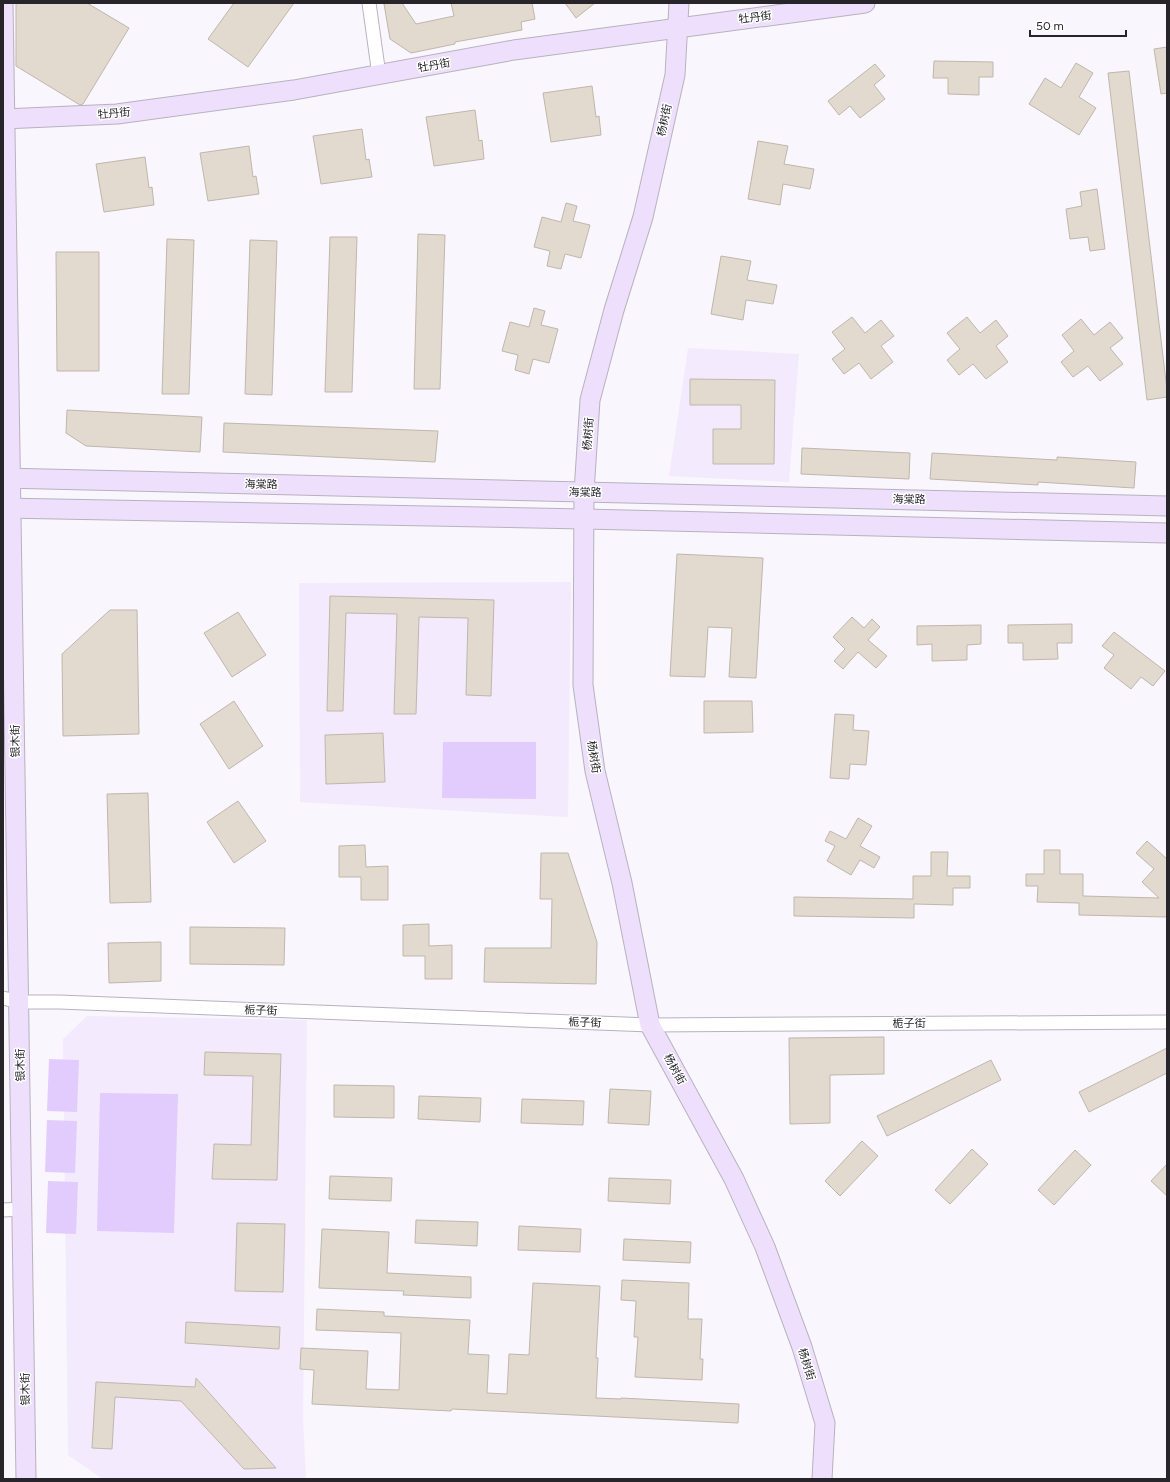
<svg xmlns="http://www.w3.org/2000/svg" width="1170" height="1482" viewBox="0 0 1170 1482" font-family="Figtree,'Noto Sans SC',sans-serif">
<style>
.built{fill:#f3eafe}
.green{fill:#e2ccfd}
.building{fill:#e2d9cf;stroke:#bfb7ad}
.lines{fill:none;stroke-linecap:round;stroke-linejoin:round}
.street-casing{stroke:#b7b2be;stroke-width:15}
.secondary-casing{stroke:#b7b2be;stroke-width:21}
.street{stroke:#fff;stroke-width:13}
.secondary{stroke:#eee0fd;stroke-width:19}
.labels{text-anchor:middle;stroke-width:3;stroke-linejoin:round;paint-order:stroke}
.street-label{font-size:11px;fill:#27252a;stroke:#fff}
</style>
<rect width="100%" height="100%" fill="#f9f6fd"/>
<g class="built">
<polygon points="688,348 799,354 789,482 669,476"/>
<polygon points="571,582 568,817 300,802 299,583"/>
<polygon points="87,1016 307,1020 303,1421 306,1478 103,1479 68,1455 63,1039"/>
</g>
<g class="green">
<polygon points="443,742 536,742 536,799 442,798"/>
<polygon points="49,1059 79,1060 77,1112 47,1111"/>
<polygon points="100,1093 178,1094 174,1233 97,1231"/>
<polygon points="47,1120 77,1121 75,1173 45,1172"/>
<polygon points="48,1181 78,1182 76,1234 46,1233"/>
</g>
<g class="building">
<polygon points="16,3 87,3 129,28 83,104 80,105 16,66"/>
<polygon points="234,3 294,3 248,67 208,39"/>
<polygon points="391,3 402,3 416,24 454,16 451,3 532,3 535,19 521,22 522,30 455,42 455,44 411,53 390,39 384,4"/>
<polygon points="565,3 595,3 576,18"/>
<polygon points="1167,47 1167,93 1161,94 1154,49"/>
<polygon points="934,61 993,62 993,77 979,77 979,95 948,94 948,78 933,78"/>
<polygon points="1076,63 1093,73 1079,97 1096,108 1079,135 1029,104 1045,78 1061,88"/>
<polygon points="875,64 885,76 874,85 885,99 860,118 850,106 839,115 828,101"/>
<polygon points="1129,71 1167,390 1167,397 1147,400 1108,73"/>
<polygon points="592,86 596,117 599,116 601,135 551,142 543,93"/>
<polygon points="475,110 479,141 482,140 484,159 434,166 426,117"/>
<polygon points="362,129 366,160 369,159 372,177 321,184 313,136"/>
<polygon points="758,141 788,146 784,164 814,169 810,189 783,184 780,205 748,199"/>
<polygon points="249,146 253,177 256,176 259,194 208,201 200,153"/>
<polygon points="145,157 149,188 152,187 154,205 104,212 96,164"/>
<polygon points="1097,189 1105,249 1090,251 1088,237 1070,239 1066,209 1082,206 1080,192"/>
<polygon points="566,203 577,206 573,221 590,225 581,258 565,254 561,269 547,266 550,251 534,247 542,217 561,222"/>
<polygon points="418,234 445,235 440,389 414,389"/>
<polygon points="330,237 357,237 352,392 325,392"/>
<polygon points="167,239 194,240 189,394 162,394"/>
<polygon points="250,240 277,241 272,395 245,394"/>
<polygon points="56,252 99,252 99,371 57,371"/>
<polygon points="721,256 751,261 747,280 777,285 773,304 746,300 743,320 711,314"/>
<polygon points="534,308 545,311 541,325 558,329 549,363 533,359 529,374 515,370 518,355 502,351 510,322 529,327"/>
<polygon points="852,317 865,333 881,320 894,336 881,346 893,362 871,379 859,363 844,374 832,359 845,349 832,332"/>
<polygon points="967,317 980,333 996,320 1008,336 996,346 1008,362 986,379 973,364 959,375 947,360 960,349 947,333"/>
<polygon points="1081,319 1094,335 1110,322 1123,338 1110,348 1123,364 1100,381 1088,366 1073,377 1061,362 1074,351 1062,335"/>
<polygon points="690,379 775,380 774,464 713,464 713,429 741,429 741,405 690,405"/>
<polygon points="67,410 202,417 200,452 86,446 66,433"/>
<polygon points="224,423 438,431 435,462 223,452"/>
<polygon points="802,448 910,453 909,479 801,474"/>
<polygon points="932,453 1057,460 1057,457 1136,462 1134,488 1038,482 1038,485 930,479"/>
<polygon points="677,554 763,558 756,678 729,677 732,628 708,627 705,677 670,676"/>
<polygon points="330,596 494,600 491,696 466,695 468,618 419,617 416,714 394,714 397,614 346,613 343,711 327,711"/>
<polygon points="110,610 137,610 139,734 63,736 62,654"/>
<polygon points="238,612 266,655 232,677 204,633"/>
<polygon points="852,617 864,628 872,619 880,627 868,640 887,656 876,668 858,652 843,669 834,661 845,649 833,637"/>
<polygon points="1072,624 1072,643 1057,643 1058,659 1023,660 1023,643 1008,643 1008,625"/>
<polygon points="981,625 981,644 967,645 967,660 932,661 932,644 917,645 917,626"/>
<polygon points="1114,632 1165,671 1153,686 1141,677 1131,689 1104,668 1114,655 1102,646"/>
<polygon points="234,701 263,746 229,769 200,724"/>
<polygon points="704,701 752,701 753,732 704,733"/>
<polygon points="835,714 854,715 853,730 869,731 866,765 850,764 849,779 830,778"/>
<polygon points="383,733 385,782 326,784 325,735"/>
<polygon points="148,793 151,902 110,903 107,794"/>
<polygon points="238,801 266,841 234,863 207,822"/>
<polygon points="858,818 872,826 860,846 880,857 874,868 860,860 851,875 827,861 835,846 825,841 830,831 846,839"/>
<polygon points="1147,841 1167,859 1167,917 1079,915 1079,903 1037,902 1038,886 1026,886 1026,874 1044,874 1044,850 1060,850 1060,874 1083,874 1083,896 1159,898 1142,882 1154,869 1136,853"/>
<polygon points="365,845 366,867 388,866 388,900 361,900 361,877 339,877 339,846"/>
<polygon points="931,852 948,852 947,876 970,876 970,888 953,888 953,905 914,904 914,918 794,916 794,897 913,899 913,876 931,876"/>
<polygon points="541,853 568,853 597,942 596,984 484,982 485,948 551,948 552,899 540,899"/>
<polygon points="429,924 429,946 452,945 452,979 425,979 425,956 403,956 403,925"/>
<polygon points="190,927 285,928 284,965 190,964"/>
<polygon points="161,942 161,981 109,983 108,943"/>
<polygon points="884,1037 884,1074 830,1075 830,1123 790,1124 789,1038"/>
<polygon points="1167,1048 1167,1073 1089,1112 1079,1092"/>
<polygon points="205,1052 281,1054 277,1180 212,1179 214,1144 251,1145 253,1076 204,1075"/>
<polygon points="991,1060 1001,1080 887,1136 877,1116"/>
<polygon points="334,1085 394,1086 394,1118 334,1117"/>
<polygon points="610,1089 651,1091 649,1125 608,1123"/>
<polygon points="419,1096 481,1098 480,1122 418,1119"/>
<polygon points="522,1099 584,1101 583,1125 521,1123"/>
<polygon points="862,1141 878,1156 840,1196 825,1181"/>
<polygon points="972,1149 988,1164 950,1204 935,1190"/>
<polygon points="1075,1150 1091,1165 1054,1205 1038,1190"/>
<polygon points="1167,1164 1167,1196 1151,1181"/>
<polygon points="330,1176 392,1178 391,1201 329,1199"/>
<polygon points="609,1178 671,1180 670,1204 608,1201"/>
<polygon points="416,1220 478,1222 477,1246 415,1243"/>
<polygon points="237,1223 285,1224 283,1292 235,1291"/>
<polygon points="519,1226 581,1229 580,1252 518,1250"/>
<polygon points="322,1229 389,1232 387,1273 471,1277 471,1298 403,1295 404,1291 319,1288"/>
<polygon points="624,1239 691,1242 690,1263 623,1260"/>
<polygon points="622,1280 689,1283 688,1319 702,1319 700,1359 703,1359 702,1380 635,1377 638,1337 634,1337 636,1301 621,1300"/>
<polygon points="533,1283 600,1286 596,1358 598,1358 596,1398 621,1399 621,1398 739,1404 738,1423 452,1409 451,1411 312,1404 314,1370 300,1369 301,1348 368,1351 366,1389 399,1390 401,1333 316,1330 317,1309 384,1312 384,1316 470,1320 468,1354 489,1355 487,1393 507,1394 509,1354 529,1355"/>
<polygon points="186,1322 280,1327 279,1349 185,1343"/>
<polygon points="196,1378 276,1468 244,1469 181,1401 115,1397 112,1449 92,1448 96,1382 195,1387"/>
</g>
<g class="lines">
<defs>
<g id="street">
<polyline points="369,3 379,75"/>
<polyline points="3,998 19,1002 59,1002 650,1025 1167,1022"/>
<polyline points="3,1210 22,1209"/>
</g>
<g id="secondary">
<polyline points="3,3 26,1479"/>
<polyline points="679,3 675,75 643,217 614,310 590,400 584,492 583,685 595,771 622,883 650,1025 734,1179 765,1247 802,1347 825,1423 822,1479"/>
<polyline points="3,119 117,114 294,90 514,50 865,3"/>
<polyline points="3,478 1167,506"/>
<polyline points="3,508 584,519 1167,533"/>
</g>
</defs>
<use href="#street" class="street-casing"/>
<use href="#secondary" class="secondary-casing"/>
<use href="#street" class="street"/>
<use href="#secondary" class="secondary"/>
</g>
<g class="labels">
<g class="street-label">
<text transform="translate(755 17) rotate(-7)" y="4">牡丹街</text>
<text transform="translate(434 65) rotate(-10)" y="4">牡丹街</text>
<text transform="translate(114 113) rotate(-5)" y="4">牡丹街</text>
<text transform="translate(664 120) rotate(-78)" y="4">杨树街</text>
<text transform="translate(588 434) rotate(-86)" y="4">杨树街</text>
<text transform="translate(261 484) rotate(1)" y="4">海棠路</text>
<text transform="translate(585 492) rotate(1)" y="4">海棠路</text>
<text transform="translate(909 499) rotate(1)" y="4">海棠路</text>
<text transform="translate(15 741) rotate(-91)" y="4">银木街</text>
<text transform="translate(594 757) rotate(81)" y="4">杨树街</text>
<text transform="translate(261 1010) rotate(2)" y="4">栀子街</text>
<text transform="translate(585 1022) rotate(2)" y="4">栀子街</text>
<text x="909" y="1027">栀子街</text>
<text transform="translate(20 1065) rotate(-91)" y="4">银木街</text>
<text transform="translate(675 1069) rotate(61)" y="4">杨树街</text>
<text transform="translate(807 1364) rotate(73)" y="4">杨树街</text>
<text transform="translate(25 1389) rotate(-91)" y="4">银木街</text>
</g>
</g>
<rect width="1170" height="1482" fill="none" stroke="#27252a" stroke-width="8"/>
<path d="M1030 30v6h96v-6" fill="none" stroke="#27252a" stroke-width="2"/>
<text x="1036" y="30" font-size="12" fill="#27252a" stroke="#ffffff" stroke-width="3" paint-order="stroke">50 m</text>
</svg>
